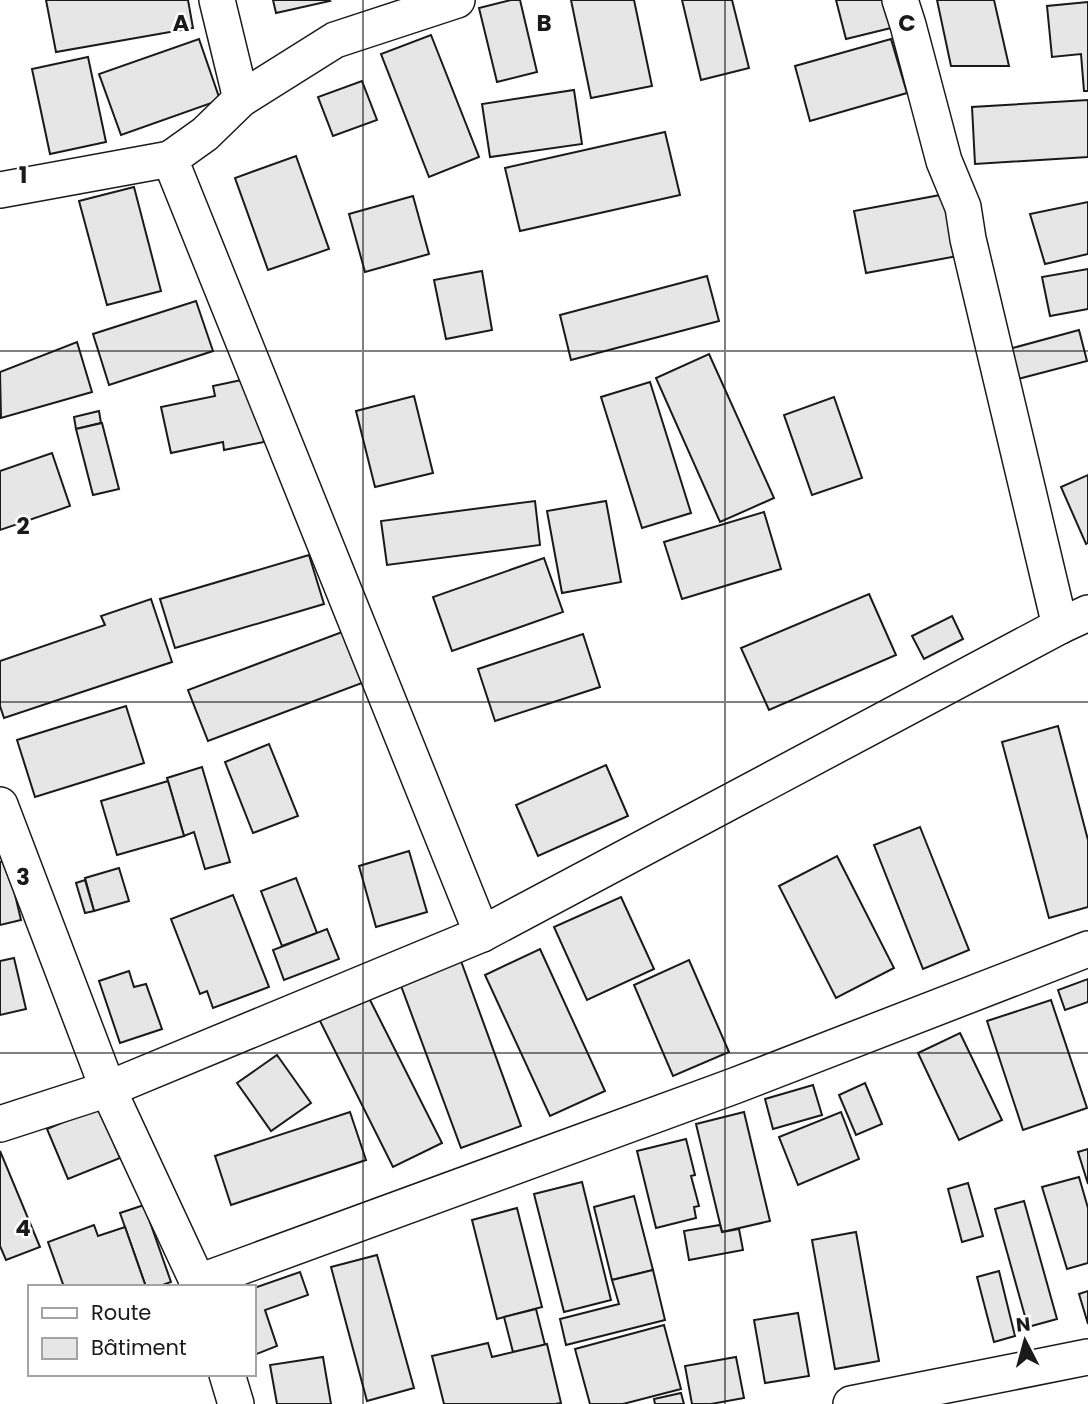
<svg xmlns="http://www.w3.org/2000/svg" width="1088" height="1404" viewBox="0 0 1088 1404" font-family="Poppins,sans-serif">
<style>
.building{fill:#e6e6e6;stroke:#1a1a1a;stroke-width:2}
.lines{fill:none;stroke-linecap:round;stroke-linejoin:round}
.minor-casing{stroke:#1a1a1a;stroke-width:38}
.minor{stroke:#fff;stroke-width:35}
.grid{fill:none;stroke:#1a1a1a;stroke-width:2;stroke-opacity:0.55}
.grid-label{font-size:23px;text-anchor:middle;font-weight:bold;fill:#1a1a1a;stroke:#fff;stroke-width:5;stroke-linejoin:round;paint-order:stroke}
</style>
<rect width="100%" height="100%" fill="#fff"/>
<g class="building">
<polygon points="46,0 188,0 193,28 56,52"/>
<polygon points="273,0 329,0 330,1 276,13"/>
<polygon points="511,0 520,0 537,72 497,82 479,8"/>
<polygon points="571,0 634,0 652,86 591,98"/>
<polygon points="682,0 732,0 749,68 701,80"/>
<polygon points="836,0 884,0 891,28 846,39"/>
<polygon points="937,0 994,0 1009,66 951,66"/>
<polygon points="1088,2 1088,91 1084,91 1081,54 1052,57 1047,6"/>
<polygon points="431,35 479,157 429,177 381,54"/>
<polygon points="199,39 220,100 121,135 99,74"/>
<polygon points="891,39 907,93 810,121 795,66"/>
<polygon points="88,57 106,142 50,154 32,69"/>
<polygon points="362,81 377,120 333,136 318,97"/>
<polygon points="574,90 582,144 490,157 482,104"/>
<polygon points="1088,100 1088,157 975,164 972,107"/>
<polygon points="665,132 680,195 520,231 505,168"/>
<polygon points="296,156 329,249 268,270 235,178"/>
<polygon points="134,187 161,291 107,305 79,201"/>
<polygon points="951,193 963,255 866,273 854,211"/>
<polygon points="413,196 429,254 365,272 349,214"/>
<polygon points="1088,202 1088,254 1045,264 1030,214"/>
<polygon points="1088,269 1088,309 1050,316 1042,277"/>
<polygon points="482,271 492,330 446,339 434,280"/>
<polygon points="707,276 719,321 571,360 560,315"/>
<polygon points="196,301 213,351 109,385 93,334"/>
<polygon points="1079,330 1087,361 1018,379 1009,349"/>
<polygon points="77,342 92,392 1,418 0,372"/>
<polygon points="709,354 774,498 720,522 656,378"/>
<polygon points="251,378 264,442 224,450 223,442 171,453 161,407 215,396 213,386"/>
<polygon points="650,382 691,513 642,528 601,397"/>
<polygon points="414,396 433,473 375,487 356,411"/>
<polygon points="834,397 862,478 812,495 784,415"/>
<polygon points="99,411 101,423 76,429 74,417"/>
<polygon points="102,423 119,489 93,495 76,429"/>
<polygon points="52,453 70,506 0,530 0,471"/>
<polygon points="1088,475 1088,543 1086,544 1061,487"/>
<polygon points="535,501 540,545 387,565 381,521"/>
<polygon points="606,501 621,582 562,593 547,511"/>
<polygon points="764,512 781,569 682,599 664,542"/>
<polygon points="309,555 324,604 175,648 160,599"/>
<polygon points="544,558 563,612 452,651 433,597"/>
<polygon points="869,594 896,655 769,710 741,648"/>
<polygon points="151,599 172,662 4,718 0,706 0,661 105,625 101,616"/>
<polygon points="952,616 963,639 924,659 912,636"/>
<polygon points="342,632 362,683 208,741 188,690"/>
<polygon points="583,634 600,687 495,721 478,669"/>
<polygon points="126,706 144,763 35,797 17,740"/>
<polygon points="1058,726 1088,840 1088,907 1049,918 1002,742"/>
<polygon points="269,744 298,816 253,833 225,762"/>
<polygon points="606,765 628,816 538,856 516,805"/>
<polygon points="202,767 230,862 205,869 194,832 184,836 167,778"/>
<polygon points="168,781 184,836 117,855 101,801"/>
<polygon points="920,827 969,950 923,969 874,845"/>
<polygon points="409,851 427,912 376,927 359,866"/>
<polygon points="837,856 894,968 836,998 779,886"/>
<polygon points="7,861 21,920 0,925 0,862"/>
<polygon points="119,868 129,901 94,911 85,878"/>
<polygon points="296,878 317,933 282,946 261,891"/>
<polygon points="85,880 94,911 85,913 76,883"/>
<polygon points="233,895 269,987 213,1008 207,991 200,994 171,919"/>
<polygon points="621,897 654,969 587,1000 554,927"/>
<polygon points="327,929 339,959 284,980 273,950"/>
<polygon points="540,949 605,1091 550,1116 485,975"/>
<polygon points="14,958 26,1009 0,1015 0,961"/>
<polygon points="689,960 729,1052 673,1076 634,985"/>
<polygon points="461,961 521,1126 461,1148 400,983"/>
<polygon points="129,971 134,987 146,984 162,1029 120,1043 99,981"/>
<polygon points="1088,979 1088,1002 1065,1010 1058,990"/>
<polygon points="366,992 442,1143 393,1167 318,1017"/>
<polygon points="1051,1000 1087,1108 1023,1130 987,1021"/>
<polygon points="960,1033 1002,1120 959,1140 918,1053"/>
<polygon points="277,1055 311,1103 271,1131 237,1083"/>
<polygon points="865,1083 882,1124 856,1135 839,1095"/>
<polygon points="813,1085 822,1115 773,1129 765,1099"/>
<polygon points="99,1107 120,1158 68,1179 47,1129"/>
<polygon points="350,1112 366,1160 231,1205 215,1156"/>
<polygon points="744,1112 770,1221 722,1232 696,1124"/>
<polygon points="841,1112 859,1159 798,1185 779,1137"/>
<polygon points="686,1139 695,1175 691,1176 699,1206 694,1207 696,1218 656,1228 637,1151"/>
<polygon points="1088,1149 1088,1184 1078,1152"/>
<polygon points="0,1151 40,1247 6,1260 0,1246"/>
<polygon points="1079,1177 1088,1208 1088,1263 1067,1269 1042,1187"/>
<polygon points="582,1182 611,1300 564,1312 534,1194"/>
<polygon points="968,1183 983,1236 962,1242 948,1189"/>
<polygon points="634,1196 653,1270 612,1280 594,1207"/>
<polygon points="1024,1201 1057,1319 1028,1327 995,1209"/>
<polygon points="144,1205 171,1282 157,1287 146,1287 120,1213"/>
<polygon points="517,1208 542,1307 497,1319 472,1220"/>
<polygon points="94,1225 98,1236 125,1227 146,1287 64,1287 48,1242"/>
<polygon points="720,1225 722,1232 739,1229 743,1250 689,1260 684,1231"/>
<polygon points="856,1232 879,1361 835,1369 812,1240"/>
<polygon points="377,1255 414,1388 367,1401 331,1267"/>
<polygon points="653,1270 665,1320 566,1345 560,1319 619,1304 612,1280"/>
<polygon points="999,1271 1015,1336 994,1342 977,1277"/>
<polygon points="300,1272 308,1295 265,1310 277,1346 254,1355 254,1288"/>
<polygon points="1088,1291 1088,1324 1079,1294"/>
<polygon points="536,1309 545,1345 513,1352 504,1317"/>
<polygon points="798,1313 809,1376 765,1383 754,1320"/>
<polygon points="664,1325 681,1389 623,1404 590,1404 575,1349"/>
<polygon points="488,1343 492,1357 547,1344 561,1403 555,1404 444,1404 432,1356"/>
<polygon points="323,1357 331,1404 277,1404 270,1365"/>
<polygon points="736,1357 744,1398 711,1404 692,1404 685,1366"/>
<polygon points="681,1393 684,1404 655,1404 654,1399"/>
</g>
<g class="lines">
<defs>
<g id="minor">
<polyline points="217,0 241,99"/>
<polyline points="457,0 335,40 241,99 205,134 170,159 482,934"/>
<polyline points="900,0 908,25 944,161 963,207 968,239 1060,626"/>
<polyline points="0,190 170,159"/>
<polyline points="0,805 108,1089 200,1287"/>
<polyline points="0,1124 108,1089 482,934 1060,626 1088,613"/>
<polyline points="199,1282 734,1086 1088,949"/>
<polyline points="227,1374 236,1404"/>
<polyline points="851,1404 1088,1357"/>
</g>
</defs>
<use href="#minor" class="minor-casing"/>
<use href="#minor" class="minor"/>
</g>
<path class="grid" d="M363,0V1404M725,0V1404M0,351H1088M0,702H1088M0,1053H1088"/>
<g class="grid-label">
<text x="181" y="31">A</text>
<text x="544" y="31">B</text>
<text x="907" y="31">C</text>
<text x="23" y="183">1</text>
<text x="23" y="534">2</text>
<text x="23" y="885">3</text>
<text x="23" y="1236">4</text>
</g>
<rect x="28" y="1285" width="228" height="91" fill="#ffffff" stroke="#a3a3a3" stroke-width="2"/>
<rect x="42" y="1308" width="35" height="10" fill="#ffffff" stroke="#a3a3a3" stroke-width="2"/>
<text x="91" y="1320" font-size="21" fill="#1a1a1a">Route</text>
<rect x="42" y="1338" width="35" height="21" fill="#e6e6e6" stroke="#a3a3a3" stroke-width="2"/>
<text x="91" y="1355" font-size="21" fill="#1a1a1a">Bâtiment</text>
<g transform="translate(1025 1341) rotate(354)" stroke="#ffffff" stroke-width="5" paint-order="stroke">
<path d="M0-5L12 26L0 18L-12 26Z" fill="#1a1a1a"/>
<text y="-10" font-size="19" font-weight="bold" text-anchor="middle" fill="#1a1a1a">N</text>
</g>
</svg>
